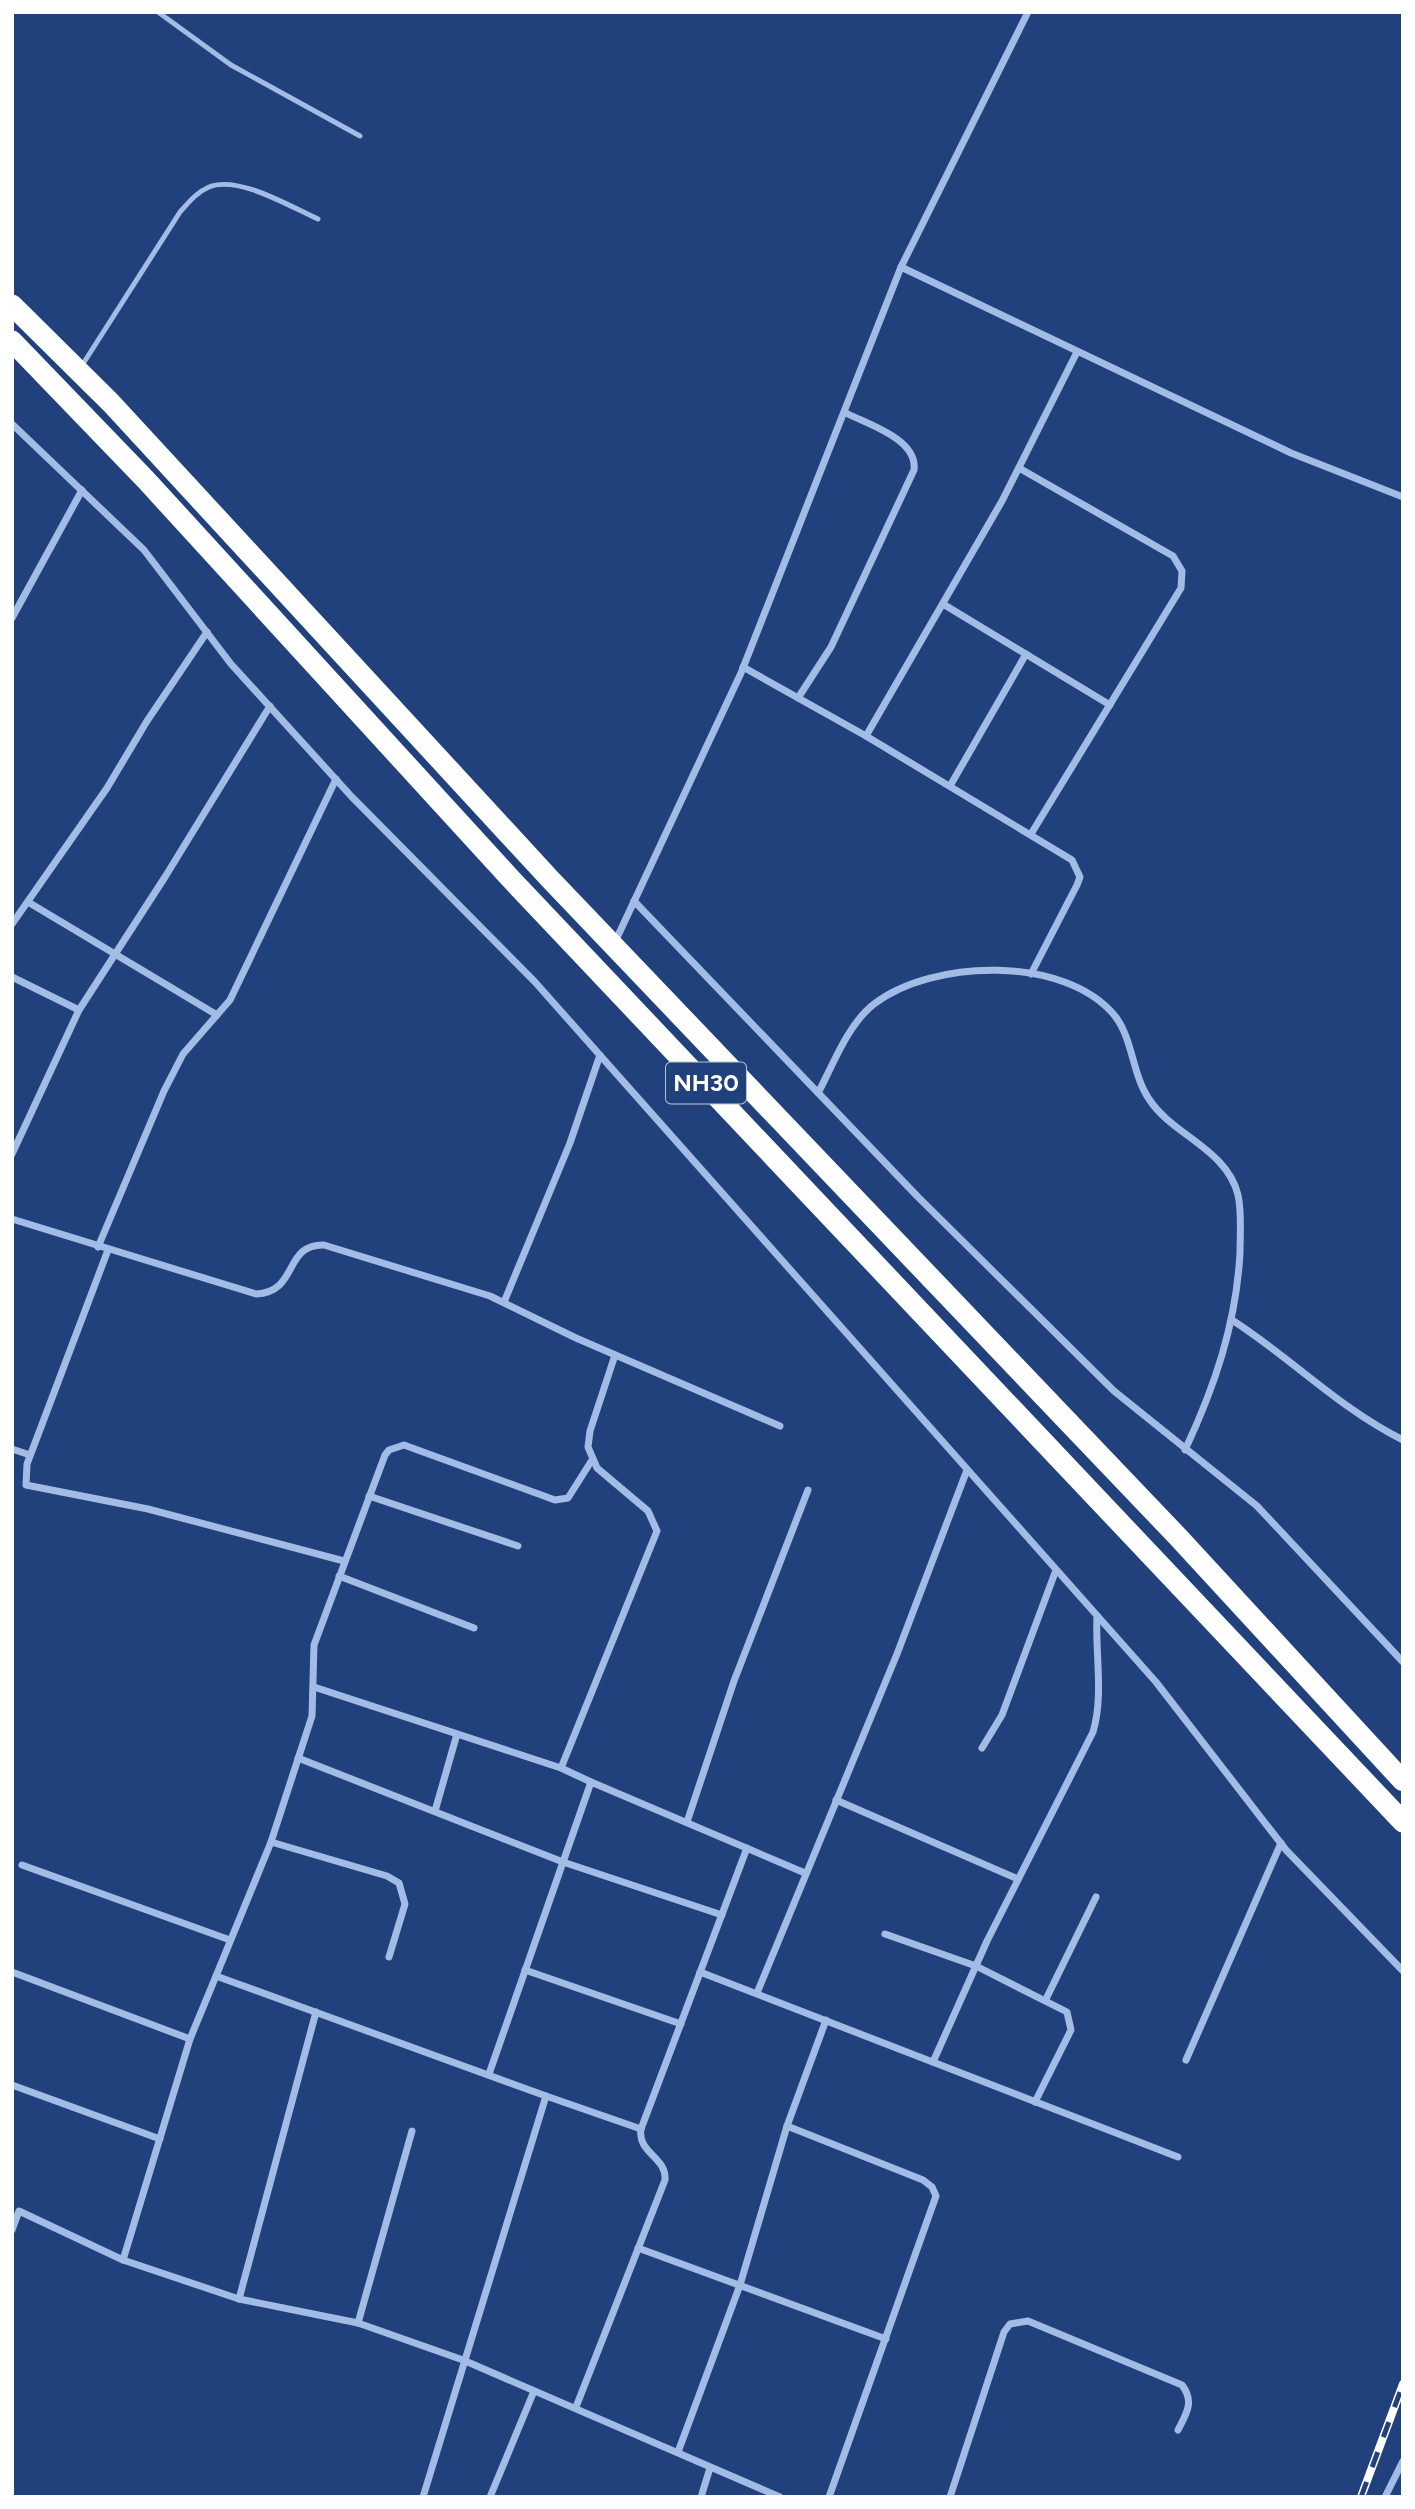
<svg xmlns="http://www.w3.org/2000/svg" width="1415" height="2509" viewBox="0 0 1415 2509" font-family="Figtree,sans-serif">
<style>
.lines{fill:none;stroke-linecap:round;stroke-linejoin:round}
.lane{stroke:#a2bce6;stroke-width:5}
.street{stroke:#a2bce6;stroke-width:7}
.highway{stroke:#fff;stroke-width:21}
.rail-casing{stroke:#fff;stroke-width:8}
.rail{stroke:#20417b;stroke-width:5;stroke-dasharray:16;stroke-linecap:butt}
.labels{text-anchor:middle;stroke-width:5;stroke-linejoin:round;paint-order:stroke}
.shield{fill:#20417b;stroke:#bcc6d7;stroke-width:2}
.shield-label{font-size:24px;font-weight:bold;fill:#fff}
</style>
<rect width="100%" height="100%" fill="#20417b"/>
<g class="lines">
<g class="lane">
<polyline points="158,12 231,65 360,136"/>
<path d="M81,367L180,212C189,202 197,192 209,187C238,175 291,207 318,219"/>
</g>
<g class="street">
<polyline points="901,267 1291,453 1403,497"/>
<polyline points="12,424 144,550 231,664 351,796 535,982 1156,1682 1286,1850 1403,1971"/>
<polyline points="1019,468 1173,556 1182,571 1181,588 1031,834"/>
<polyline points="943,604 1110,705"/>
<polyline points="12,618 82,490"/>
<polyline points="743,667 866,736 1072,860 1080,877 1077,885 1031,974"/>
<path d="M798,698L831,647L914,470C918,439 867,424 846,413"/>
<polyline points="866,736 1002,501 1077,352"/>
<polyline points="950,786 1026,654"/>
<polyline points="634,901 918,1197 1114,1391 1257,1506 1403,1662"/>
<polyline points="28,902 217,1015"/>
<polyline points="12,924 107,788 147,721 207,632"/>
<polyline points="615,942 741,673 901,267 1028,12"/>
<polyline points="12,977 79,1010"/>
<path d="M818,1093C833,1065 848,1024 874,1004C932,959 1065,955 1115,1016C1133,1039 1132,1074 1149,1099C1172,1135 1227,1149 1238,1195C1242,1213 1240,1233 1240,1253C1236,1324 1215,1386 1185,1450"/>
<polyline points="12,1154 79,1010 165,877 270,706"/>
<path d="M12,1219L256,1294C299,1292 283,1244 324,1245L490,1296L576,1338L780,1426"/>
<polyline points="98,1247 164,1091 183,1054 230,1000 336,779"/>
<polyline points="108,1250 27,1464 26,1485 148,1509 344,1561"/>
<polyline points="504,1302 570,1143 600,1055"/>
<path d="M1232,1320C1290,1357 1340,1409 1403,1440"/>
<polyline points="12,1449 30,1455"/>
<polyline points="369,1496 518,1546"/>
<polyline points="339,1576 474,1628"/>
<polyline points="314,1687 561,1768"/>
<polyline points="982,1748 1002,1715 1056,1570"/>
<polyline points="298,1758 563,1862 722,1915"/>
<polyline points="591,1782 805,1873"/>
<polyline points="836,1800 1018,1879"/>
<polyline points="435,1811 457,1734"/>
<polyline points="687,1822 734,1681 808,1490"/>
<polyline points="271,1842 387,1876 399,1883 405,1904 389,1957"/>
<polyline points="22,1865 230,1940"/>
<polyline points="885,1934 976,1966 1067,2012 1071,2030 1035,2102"/>
<polyline points="525,1970 681,2024"/>
<polyline points="12,1972 190,2039"/>
<polyline points="700,1972 1178,2157"/>
<polyline points="216,1976 271,1842 312,1716 314,1645 385,1455 389,1450 404,1445 555,1500 568,1498 592,1460"/>
<polyline points="757,1993 897,1654 967,1470"/>
<polyline points="1046,1999 1096,1897"/>
<polyline points="1186,2060 1281,1843"/>
<path d="M933,2062L987,1941L1093,1732C1104,1695 1095,1654 1097,1616"/>
<polyline points="489,2074 591,1782 561,1768 657,1531 648,1511 597,1468 588,1447 590,1431 615,1355"/>
<polyline points="12,2085 160,2139"/>
<polyline points="546,2096 641,2129"/>
<polyline points="787,2126 923,2180 932,2187 936,2196 829,2497"/>
<polyline points="12,2230 19,2211 123,2260"/>
<polyline points="638,2248 886,2339"/>
<polyline points="239,2299 316,2012"/>
<polyline points="358,2323 412,2131"/>
<path d="M576,2407L665,2180C667,2157 637,2153 641,2129L747,1848"/>
<polyline points="678,2452 740,2285 787,2126 826,2020"/>
<polyline points="423,2497 546,2096 216,1976 190,2039 123,2260 239,2299 358,2323 463,2360 780,2497"/>
<polyline points="490,2497 534,2391"/>
<polyline points="701,2497 710,2468"/>
<path d="M950,2497L1004,2332L1010,2324L1028,2321L1182,2385C1195,2402 1186,2414 1178,2430"/>
<polyline points="1385,2497 1403,2461"/>
</g>
<g class="highway">
<polyline points="12,305 111,403 549,878 1179,1538 1403,1781"/>
<polyline points="12,341 146,480 510,878 1403,1822"/>
</g>
<defs>
<polyline id="rail" points="1361,2497 1403,2384"/>
</defs>
<use href="#rail" class="rail-casing"/>
<use href="#rail" class="rail"/>
</g>
<g class="labels">
<rect class="shield" x="666" y="1062.5" width="80" height="41" rx="5"/>
<g class="shield-label">
<text x="706" y="1091">NH30</text>
</g>
</g>
<rect width="1415" height="2509" fill="none" stroke="#ffffff" stroke-width="28"/>
</svg>
